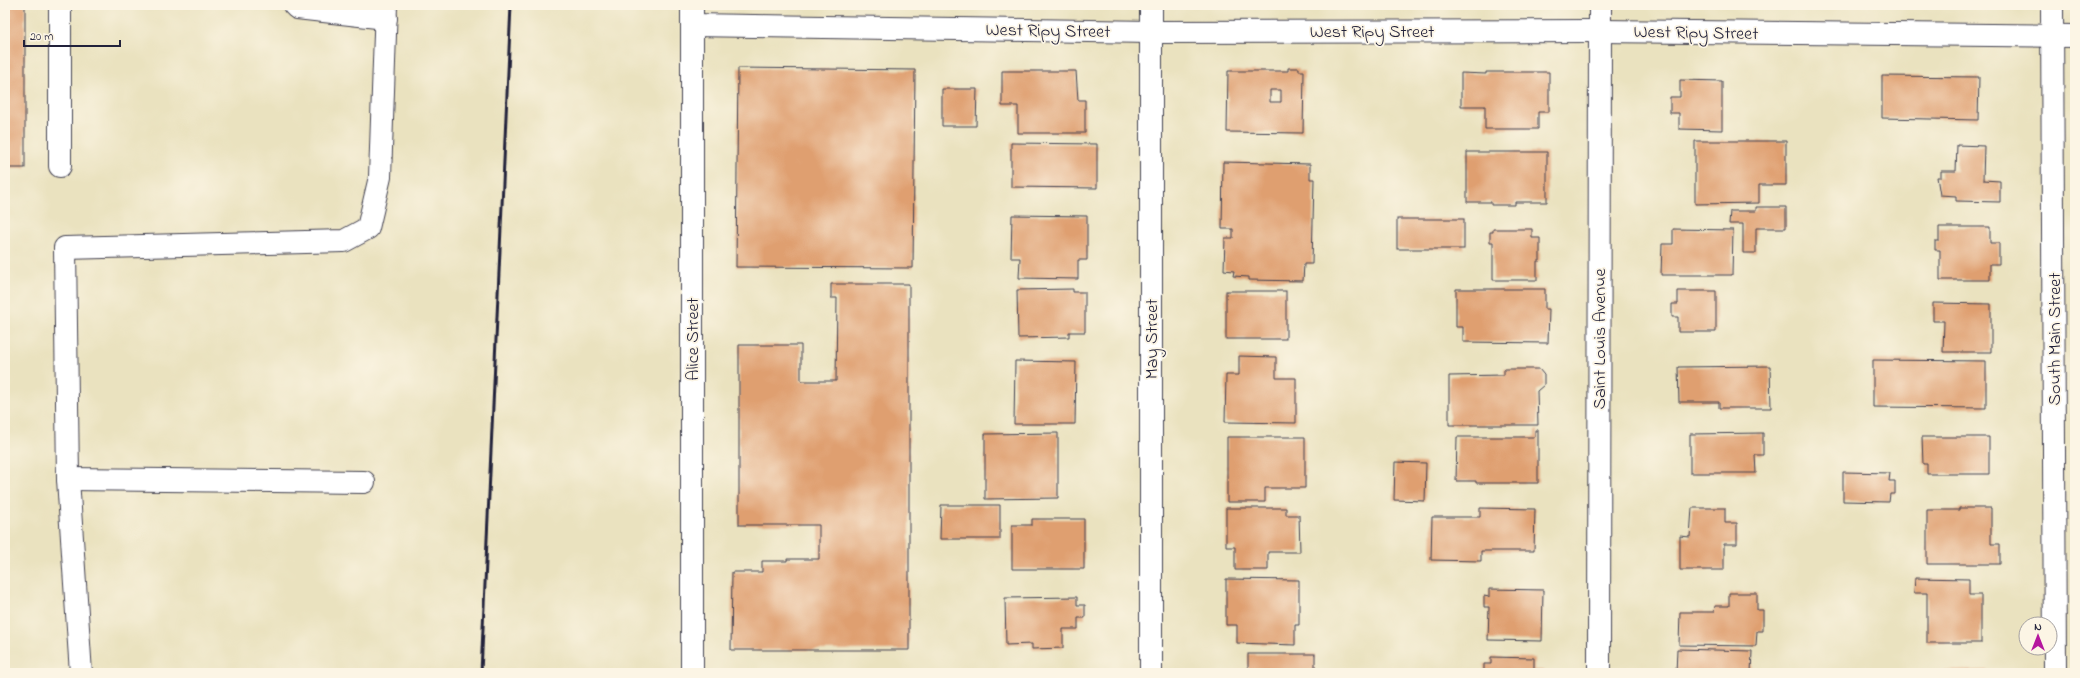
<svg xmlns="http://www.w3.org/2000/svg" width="2080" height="678" viewBox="0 0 2080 678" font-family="'Indie Flower',sans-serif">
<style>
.building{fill:#df9f6f;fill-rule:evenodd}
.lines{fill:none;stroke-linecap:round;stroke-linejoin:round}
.minor-casing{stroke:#403f4f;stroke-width:24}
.minor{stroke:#fff;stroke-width:22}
.rail{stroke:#22223b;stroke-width:3}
.labels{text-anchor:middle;stroke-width:3.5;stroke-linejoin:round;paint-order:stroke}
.street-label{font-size:18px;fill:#22223b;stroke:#fcf5e5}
</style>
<rect width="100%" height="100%" fill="#fcf5e5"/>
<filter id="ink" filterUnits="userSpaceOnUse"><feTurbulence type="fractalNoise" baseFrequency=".025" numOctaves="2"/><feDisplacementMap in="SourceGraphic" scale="8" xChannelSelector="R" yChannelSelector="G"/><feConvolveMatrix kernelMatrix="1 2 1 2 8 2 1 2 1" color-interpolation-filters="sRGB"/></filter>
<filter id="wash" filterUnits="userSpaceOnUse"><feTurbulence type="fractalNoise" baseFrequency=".012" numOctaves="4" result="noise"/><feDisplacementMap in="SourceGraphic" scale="16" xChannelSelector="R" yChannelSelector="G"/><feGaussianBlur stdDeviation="0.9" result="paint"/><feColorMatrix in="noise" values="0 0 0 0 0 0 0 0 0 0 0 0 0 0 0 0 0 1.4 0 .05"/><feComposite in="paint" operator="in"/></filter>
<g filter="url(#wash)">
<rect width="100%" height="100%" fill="#eae2bf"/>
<g id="blocks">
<g class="building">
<rect x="5" y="5" width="20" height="163"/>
<polygon points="738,68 915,70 913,268 736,267"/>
<path d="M1288,68H1299V71H1304L1303,133L1227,132L1228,71H1288ZM1270,90H1281V102H1270Z"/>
<polygon points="1002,71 1076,71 1078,100 1085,100 1085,133 1018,133 1018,106 1002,106"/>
<polygon points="1486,72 1549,72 1549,112 1538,112 1538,129 1485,129 1485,106 1461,106 1461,73 1486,74"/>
<polygon points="1882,76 1979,77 1978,120 1882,118"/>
<polygon points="1680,80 1722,81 1722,130 1679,129 1679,113 1670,113 1670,97 1680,97"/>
<polygon points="942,89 977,89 976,126 942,126"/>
<polygon points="1695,141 1786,141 1786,185 1759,185 1759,203 1695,204"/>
<polygon points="1011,143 1097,144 1097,188 1011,187"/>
<polygon points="1957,145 1984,146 1983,180 2000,181 2000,202 1956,201 1956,196 1940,195 1937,177 1941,177 1941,171 1956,171"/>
<polygon points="1467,152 1547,152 1547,202 1515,202 1515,205 1491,205 1491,202 1467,202"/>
<polygon points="1223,162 1310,164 1310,179 1314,179 1312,264 1304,264 1303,281 1249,280 1249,277 1233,276 1234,271 1224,270 1225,238 1233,238 1233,229 1222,229"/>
<polygon points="1756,207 1786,207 1786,228 1756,228 1756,253 1743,253 1743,224 1729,224 1730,211 1756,211"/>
<polygon points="1012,215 1087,216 1087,260 1078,260 1078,279 1019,278 1020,258 1011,258"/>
<rect x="1397" y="219" width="67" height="30"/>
<polygon points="1939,227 1990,227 1990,243 1999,243 1999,264 1990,264 1990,280 1940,280 1940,250 1935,250 1935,241 1939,241"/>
<polygon points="1493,229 1532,229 1532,238 1540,238 1540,261 1537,261 1537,280 1493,280 1493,242 1490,242 1490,232 1493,232"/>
<polygon points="1673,229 1733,230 1732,275 1661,275 1662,244 1673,244"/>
<polygon points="831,284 909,284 909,650 731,650 732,572 762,572 762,561 787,561 787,559 819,559 819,525 739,525 739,345 801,345 801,381 836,381 837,298 831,298"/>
<polygon points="1073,289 1073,292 1085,292 1085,332 1069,332 1069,337 1018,338 1017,290"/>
<polygon points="1456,289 1545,289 1545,309 1549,309 1548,343 1463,342 1463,327 1456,327"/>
<rect x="1226" y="291" width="60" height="48"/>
<polygon points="1678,291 1716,291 1716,332 1678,332 1678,317 1672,317 1672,304 1678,304"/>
<polygon points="1933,303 1991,304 1991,352 1943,352 1944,321 1933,321"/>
<polygon points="1239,356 1276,357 1276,378 1296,378 1296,423 1225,422 1226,375 1239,375"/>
<polygon points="1873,360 1986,361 1986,408 1873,407"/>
<polygon points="1015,361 1076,362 1075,424 1014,424"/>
<polygon points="1770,366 1771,408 1719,408 1719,402 1679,402 1678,367"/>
<polygon points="1504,369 1539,369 1544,375 1544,385 1537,391 1538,425 1449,425 1449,376 1504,375"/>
<polygon points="1535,430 1538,430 1538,483 1476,483 1476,481 1456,481 1457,437 1535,437"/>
<polygon points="1058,433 1058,498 985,499 985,434"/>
<polygon points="1763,433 1763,455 1755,455 1756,473 1690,473 1690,434"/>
<polygon points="1227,437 1305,437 1305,488 1265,488 1265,502 1227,502"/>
<polygon points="1922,437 1989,437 1989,474 1927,474 1927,464 1923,464"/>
<polygon points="1395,462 1426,463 1425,501 1394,500"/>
<polygon points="1843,472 1890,473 1889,481 1895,481 1895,494 1890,494 1889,502 1843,501"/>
<polygon points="941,505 1000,505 1000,539 940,539"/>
<polygon points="1226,508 1286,508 1286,515 1299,515 1300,552 1268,552 1268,570 1235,570 1235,547 1226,547"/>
<polygon points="1480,508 1535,509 1534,551 1481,551 1481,561 1431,560 1432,517 1480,517"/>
<polygon points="1692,508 1725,508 1725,523 1737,523 1737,544 1724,544 1724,570 1680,570 1680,536 1690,537"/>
<polygon points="1959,508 1991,508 1991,544 2000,544 2000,564 1927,564 1927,510 1959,510"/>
<polygon points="1032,519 1084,519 1084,569 1012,569 1012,525 1032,525"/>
<polygon points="1915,578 1969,579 1969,595 1981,595 1981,643 1927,643 1927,593 1914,593"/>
<polygon points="1226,579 1299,580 1299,625 1295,625 1295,645 1237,643 1237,625 1226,625"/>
<polygon points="1489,589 1543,590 1542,641 1488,640 1489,607 1484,607 1484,596 1489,597"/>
<polygon points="1729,593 1757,593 1757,610 1763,610 1763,631 1757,631 1756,646 1679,645 1680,612 1714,612 1715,606 1729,606"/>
<polygon points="1077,597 1077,605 1085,605 1085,618 1078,618 1078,629 1063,629 1063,648 1032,649 1032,644 1006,645 1005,598"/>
<polygon points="1677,649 1752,651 1751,673 1676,673"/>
<rect x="1248" y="654" width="67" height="19"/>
<polygon points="1491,657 1534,658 1534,670 1544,670 1544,673 1484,673 1484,664 1491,664"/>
<polygon points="1987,670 1987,673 1940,673 1940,671"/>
</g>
</g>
</g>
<g filter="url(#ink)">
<use href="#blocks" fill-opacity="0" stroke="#403f4f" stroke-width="1"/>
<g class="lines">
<defs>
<g id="minor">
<polyline points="294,5 297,8 386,18"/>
<polyline points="1151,5 1151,673"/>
<polyline points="2052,5 2055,673"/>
<polyline points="692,25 1151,32 1600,31 2075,36"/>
<polyline points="60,166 60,5"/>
<polyline points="68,479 364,482"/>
<polyline points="81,673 68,479 65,248 344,241 368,228 380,177 386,5"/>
<polyline points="692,673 692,5"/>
<polyline points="1599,673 1600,5"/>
</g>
</defs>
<use href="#minor" class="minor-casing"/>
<use href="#minor" class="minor"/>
<polyline class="rail" points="481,673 511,5"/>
</g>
</g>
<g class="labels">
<g class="street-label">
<text transform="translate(1048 30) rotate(1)" y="6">West Ripy Street</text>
<text x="1372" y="37">West Ripy Street</text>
<text transform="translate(1696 32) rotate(1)" y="6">West Ripy Street</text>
<text transform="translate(692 339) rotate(-90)" y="6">Alice Street</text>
<text transform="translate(1151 339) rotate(-90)" y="6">May Street</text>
<text transform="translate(1599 339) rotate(-90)" y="6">Saint Louis Avenue</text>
<text transform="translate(2054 339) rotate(-90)" y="6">South Main Street</text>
</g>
</g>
<rect width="2080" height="678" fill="none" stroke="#fcf5e5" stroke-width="20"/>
<g transform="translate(2038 636)"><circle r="19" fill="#fcf5e5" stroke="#a5a1a1"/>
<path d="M0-3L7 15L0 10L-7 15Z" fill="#b5179e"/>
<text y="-6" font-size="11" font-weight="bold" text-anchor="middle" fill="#22223b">N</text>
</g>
<path d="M24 40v6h96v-6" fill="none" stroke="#22223b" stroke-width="2"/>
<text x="30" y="40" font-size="12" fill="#22223b" stroke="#fcf5e5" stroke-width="3" paint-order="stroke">20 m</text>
</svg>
